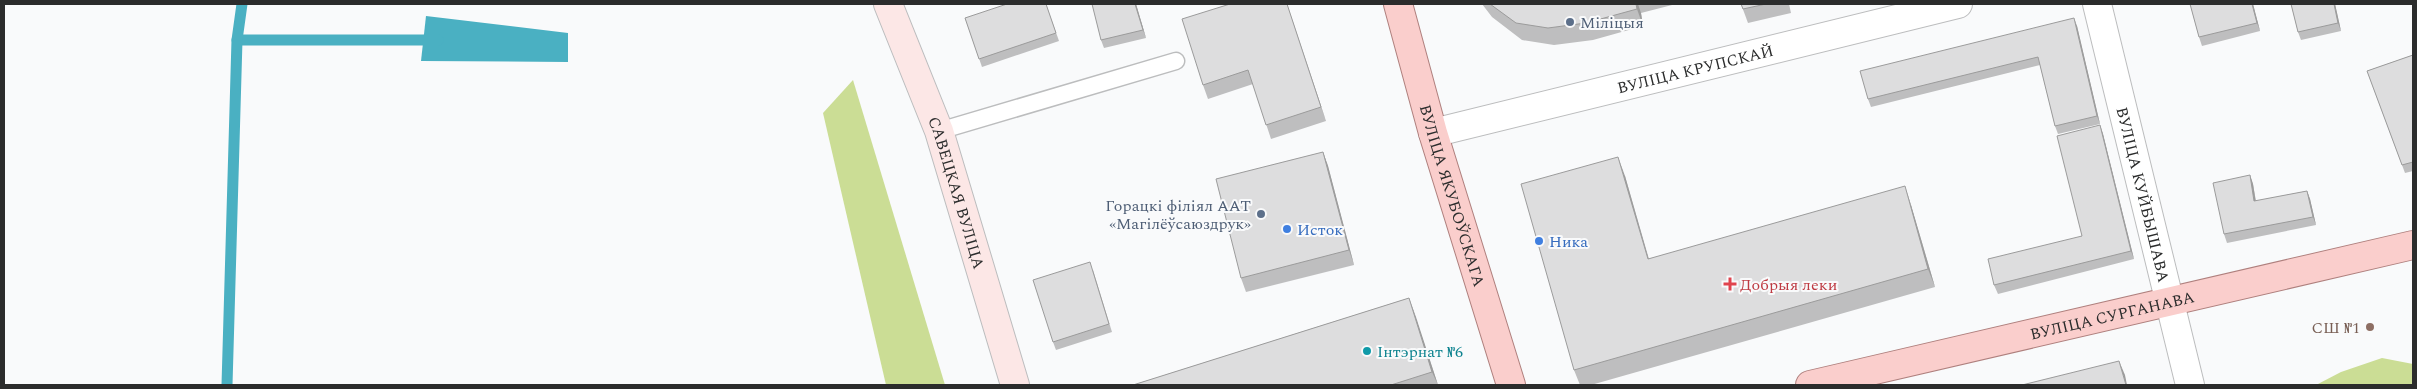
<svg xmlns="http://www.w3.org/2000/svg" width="2417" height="389" viewBox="0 0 2417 389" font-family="Spectral,serif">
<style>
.green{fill:#cbdd95}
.water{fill:#4ab0c2}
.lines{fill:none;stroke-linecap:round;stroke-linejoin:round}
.stream{stroke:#4ab0c2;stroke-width:11}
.service-casing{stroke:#bcbdbe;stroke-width:19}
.minor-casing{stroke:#bcbdbe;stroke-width:30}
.secondary-casing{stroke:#bcbdbe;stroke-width:30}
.primary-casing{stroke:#af807e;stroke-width:30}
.service{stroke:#fff;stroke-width:16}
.minor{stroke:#fff;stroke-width:28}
.secondary{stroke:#fce7e6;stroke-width:28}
.primary{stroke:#facecc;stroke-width:28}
.wall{fill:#bebebf}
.shaded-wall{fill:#9b9b9b}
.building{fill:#ddddde;stroke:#9b9b9b}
.service-dot{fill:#5c6f8a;stroke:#f9fafb;stroke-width:2}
.shop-dot{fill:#3f7fe0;stroke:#f9fafb;stroke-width:2}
.health-dot{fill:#e0444e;stroke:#f9fafb;stroke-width:2}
.education-dot{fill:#8d6e63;stroke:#f9fafb;stroke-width:2}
.culture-dot{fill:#0f9aa8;stroke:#f9fafb;stroke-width:2}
.labels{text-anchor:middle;stroke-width:4;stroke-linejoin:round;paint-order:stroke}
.service-label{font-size:16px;fill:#4e5e75;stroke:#f9fafb;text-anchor:start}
.street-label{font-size:16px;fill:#2b2c2c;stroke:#f9fafb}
.shop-label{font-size:16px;fill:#366cbe;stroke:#f9fafb;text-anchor:start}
.health-label{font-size:16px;fill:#be3a42;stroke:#f9fafb;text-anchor:start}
.education-label{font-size:16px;fill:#785e54;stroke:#f9fafb;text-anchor:end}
.culture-label{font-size:16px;fill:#0d838f;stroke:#f9fafb;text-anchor:start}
</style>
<rect width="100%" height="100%" fill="#f9fafb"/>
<g class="green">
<polygon points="853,80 945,385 886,385 823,113"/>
<polygon points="2382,358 2413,364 2413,385 2316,385 2341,372"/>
</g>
<polygon class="water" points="426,16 568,33 568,62 421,61"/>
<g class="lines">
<g class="stream">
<polyline points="237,40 438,40"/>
<polyline points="227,385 237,40 242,4"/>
</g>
<defs>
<polyline id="service" points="939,131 1176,61"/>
<g id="minor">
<path id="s1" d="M2097,4L2190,385"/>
<path id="s2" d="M1433,133L1958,4"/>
</g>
<g id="secondary">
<path id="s3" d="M888,4L939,131L1015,385"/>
</g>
<g id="primary">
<path id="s4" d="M1398,4L1433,133L1511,385"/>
<path id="s5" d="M1810,385L2413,245"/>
</g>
</defs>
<use href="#service" class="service-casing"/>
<use href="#minor" class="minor-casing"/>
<use href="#secondary" class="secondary-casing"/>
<use href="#primary" class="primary-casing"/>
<use href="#service" class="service"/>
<use href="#minor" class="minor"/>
<use href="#secondary" class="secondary"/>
<use href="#primary" class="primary"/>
</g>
<g class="wall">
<polygon points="1046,4 1059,41 982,67 965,18"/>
<polygon points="1136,4 1146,38 1104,48 1101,40"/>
<polygon points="1230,4 1287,4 1326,121 1271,139 1253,84 1208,99 1203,85"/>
<polygon points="1482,4 1676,4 1641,13 1643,26 1593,40 1554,45 1522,40 1492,17"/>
<polygon points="1741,4 1789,4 1791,13 1748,23"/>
<polygon points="2190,4 2253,4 2260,31 2202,46 2199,37"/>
<polygon points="2291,4 2335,4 2341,31 2301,40 2298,32"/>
<polygon points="2077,26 2100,124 2058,134 2055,126 2040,65 1871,107 1868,99"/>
<polygon points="2413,55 2413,171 2405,173 2367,71"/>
<polygon points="2100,125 2103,134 2134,259 1998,294 1994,285 2082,236"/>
<polygon points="1323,152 1328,166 1354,265 1246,292 1241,278"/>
<polygon points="2250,175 2253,184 2256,201 2307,191 2310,199 2316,225 2227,243 2224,234"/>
<polygon points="1625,176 1649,259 1911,205 1935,287 1591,385 1580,385 1574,370"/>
<polygon points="1093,270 1112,332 1056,350 1053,342"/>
<polygon points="1409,298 1438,385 1133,385"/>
</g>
<g class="shaded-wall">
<polygon points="1135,4 1136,4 1146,38 1143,30"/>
<polygon points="1287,4 1326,121 1321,107"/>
<polygon points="1636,4 1638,4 1641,13 1643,26 1637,9"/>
<polygon points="2252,4 2253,4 2260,31 2257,23"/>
<polygon points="2334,4 2335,4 2341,31 2338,23"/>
<polygon points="2074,18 2077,26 2100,124 2097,116"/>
<polygon points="2100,125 2103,134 2134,259 2131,251"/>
<polygon points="1323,152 1328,166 1354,265 1349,250"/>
<polygon points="1618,157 1625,176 1654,278 1648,259"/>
<polygon points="2250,175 2253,184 2257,210 2254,201"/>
<polygon points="1905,186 1911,205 1935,287 1928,269"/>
<polygon points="2307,191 2310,199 2316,225 2313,217"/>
<polygon points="1409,298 1416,317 1438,385 1432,372"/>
<polygon points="2119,361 2125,375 2127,385 2126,385"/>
</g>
<g class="building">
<polygon points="1007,4 1046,4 1056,33 979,59 965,18"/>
<polygon points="1092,4 1135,4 1143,30 1101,40"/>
<polygon points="1230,4 1287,4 1321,107 1266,125 1248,70 1203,85 1182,19"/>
<polygon points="1490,4 1636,4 1637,9 1586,23 1548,28 1516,23"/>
<polygon points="1741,4 1766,4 1743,9"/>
<polygon points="2190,4 2252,4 2257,23 2199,37"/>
<polygon points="2291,4 2334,4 2338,23 2298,32"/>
<polygon points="2074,18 2097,116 2055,126 2038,57 1868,99 1860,71"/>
<polygon points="2413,55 2413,162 2402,165 2367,71"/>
<polygon points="2100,125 2131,251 1994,285 1988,259 2082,236 2057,136"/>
<polygon points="1323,152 1349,250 1241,278 1216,179"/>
<polygon points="1618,157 1648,259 1905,186 1928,269 1574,370 1521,184"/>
<polygon points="2250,175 2254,201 2307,191 2313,217 2224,234 2213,183"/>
<polygon points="1090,262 1109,324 1053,342 1033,280"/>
<polygon points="1409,298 1432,372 1391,385 1133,385"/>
<polygon points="2119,361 2126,385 2022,385"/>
</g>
<g class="service-dot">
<circle cx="1570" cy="22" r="5"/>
<circle cx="1261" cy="214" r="5"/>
</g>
<g class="shop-dot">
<circle cx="1287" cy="229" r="5"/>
<circle cx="1539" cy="241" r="5"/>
</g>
<path class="health-dot" d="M1727.5 276.5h5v5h5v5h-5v5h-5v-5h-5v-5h5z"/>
<circle class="education-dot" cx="2370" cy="327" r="5"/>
<circle class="culture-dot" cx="1367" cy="351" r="5"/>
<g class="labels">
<g class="service-label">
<text x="1580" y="28">Міліцыя</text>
<text x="1251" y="211" text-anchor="end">Горацкі філіял ААТ<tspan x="1251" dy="18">«Магілёўсаюздрук»</tspan></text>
</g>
<g class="street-label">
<text dy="6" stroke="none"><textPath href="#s2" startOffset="270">ВУЛІЦА КРУПСКАЙ</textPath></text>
<text dy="6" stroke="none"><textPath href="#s3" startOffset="201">САВЕЦКАЯ ВУЛІЦА</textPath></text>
<text dy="6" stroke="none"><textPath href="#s4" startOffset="199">ВУЛІЦА ЯКУБОЎСКАГА</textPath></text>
<text dy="6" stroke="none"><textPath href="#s1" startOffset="196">ВУЛІЦА КУЙБЫШАВА</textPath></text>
<text dy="6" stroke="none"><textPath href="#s5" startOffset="310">ВУЛІЦА СУРГАНАВА</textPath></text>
</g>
<g class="shop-label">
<text x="1297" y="235">Исток</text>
<text x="1549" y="247">Ника</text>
</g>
<g class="health-label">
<text x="1740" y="290">Добрыя леки</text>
</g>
<g class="education-label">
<text x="2360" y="333">СШ №1</text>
</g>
<g class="culture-label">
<text x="1377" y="357">Інтэрнат №6</text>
</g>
</g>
<rect width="2417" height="389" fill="none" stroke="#2b2c2c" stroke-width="10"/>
</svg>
